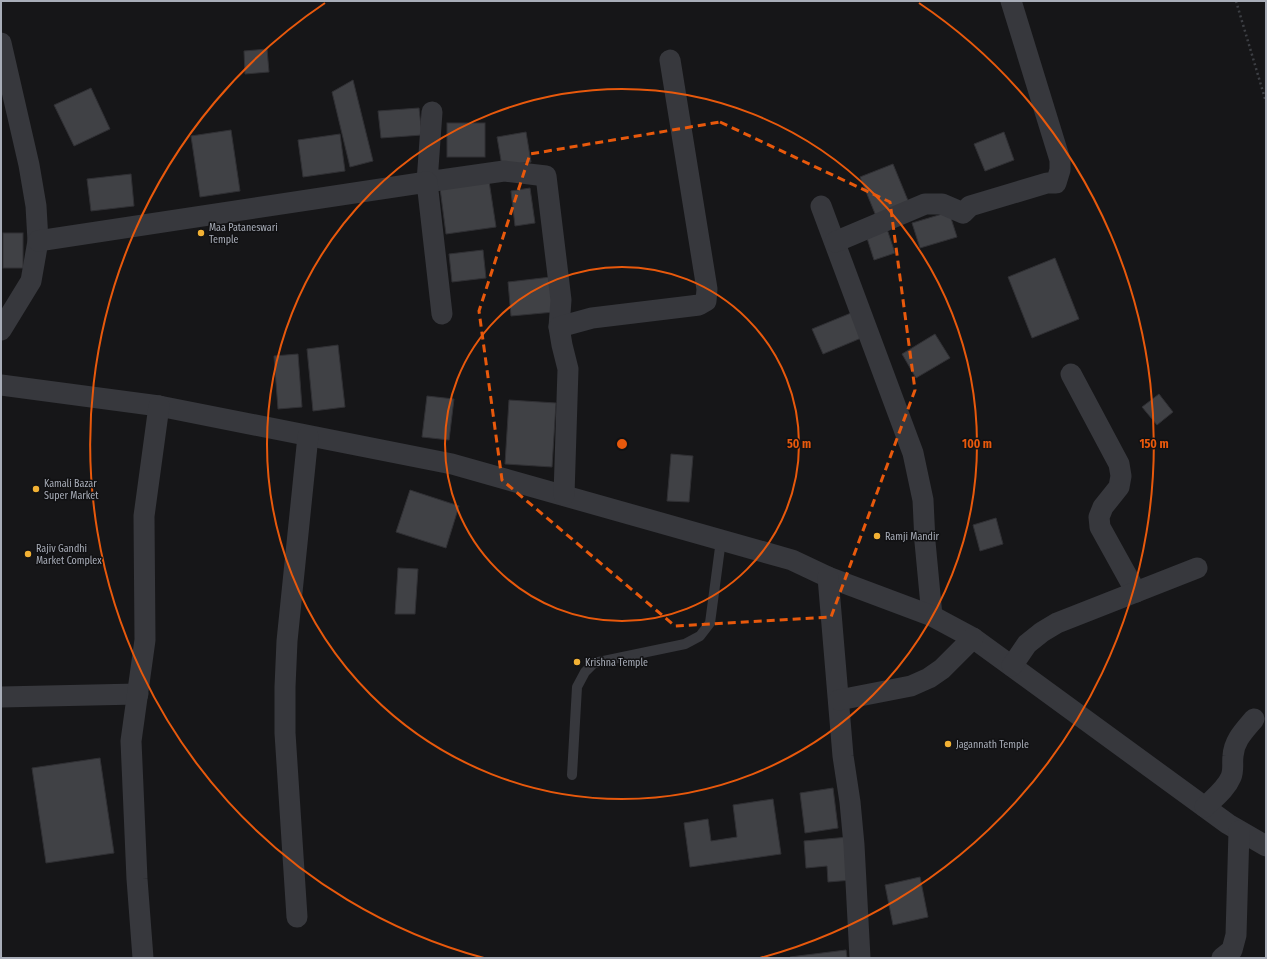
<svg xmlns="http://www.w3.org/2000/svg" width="1267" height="959" viewBox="0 0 1267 959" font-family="'Fira Sans Condensed',sans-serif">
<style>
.building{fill:#404145;stroke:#303034}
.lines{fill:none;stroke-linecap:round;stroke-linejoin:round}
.path{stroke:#3d3f44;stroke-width:2.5;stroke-dasharray:2 3;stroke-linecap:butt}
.service{stroke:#37383d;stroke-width:10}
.minor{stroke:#37383d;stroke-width:21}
.marked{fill:none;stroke:#e8590c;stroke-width:3;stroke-dasharray:8 5;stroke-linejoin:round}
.ring{fill:none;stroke:#e8590c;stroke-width:2}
.poi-dot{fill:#f2b134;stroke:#111113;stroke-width:1.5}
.labels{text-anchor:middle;stroke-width:3;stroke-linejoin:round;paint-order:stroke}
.poi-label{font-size:10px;fill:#a8adb8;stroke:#111113;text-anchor:start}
.centre{fill:#e8590c;stroke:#111113;stroke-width:2}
.ring-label{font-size:12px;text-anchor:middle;font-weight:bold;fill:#e8590c;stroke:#111113;stroke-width:3;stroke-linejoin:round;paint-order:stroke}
</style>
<rect width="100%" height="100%" fill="#161618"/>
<g class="building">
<polygon points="267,49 269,72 245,74 244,51"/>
<polygon points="353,80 373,161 350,167 332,92"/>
<polygon points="91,88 110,129 74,146 54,105"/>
<polygon points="419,108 422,135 381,138 378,111"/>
<rect x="447" y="123" width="38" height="34"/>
<polygon points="231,130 240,191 200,197 191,136"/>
<polygon points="526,132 531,162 502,166 497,137"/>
<polygon points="1004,132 1014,160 985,171 974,144"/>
<polygon points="340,134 345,171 303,177 298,140"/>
<polygon points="893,164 909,203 876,216 860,177"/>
<polygon points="131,174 134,206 91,211 87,179"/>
<polygon points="489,181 496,227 446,234 440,188"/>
<polygon points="530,188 535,223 515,226 511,191"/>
<polygon points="949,212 957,237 920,248 912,223"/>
<polygon points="887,229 895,253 874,260 866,235"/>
<rect x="3" y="233" width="20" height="35"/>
<polygon points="483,250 486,278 452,282 449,254"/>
<polygon points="1055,258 1079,319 1032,338 1008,277"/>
<polygon points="551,277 554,312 511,316 508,282"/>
<polygon points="856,311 866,336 823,354 812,329"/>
<polygon points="935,334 950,358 916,378 902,354"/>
<polygon points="338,345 345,407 313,411 307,349"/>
<polygon points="298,354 302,407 278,409 274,356"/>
<polygon points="1159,394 1173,412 1157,425 1142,407"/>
<polygon points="427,396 454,399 449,440 422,437"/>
<polygon points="509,400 556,403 552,467 505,464"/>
<polygon points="671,454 693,456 689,502 667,501"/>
<polygon points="410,490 459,506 446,548 396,532"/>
<polygon points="996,518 1003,544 980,551 973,525"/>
<polygon points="398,568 418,569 415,614 395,614"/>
<polygon points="100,758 114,853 46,863 32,768"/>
<polygon points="833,788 838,828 805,833 800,793"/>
<polygon points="773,799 781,854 690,867 684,823 708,819 711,841 737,837 733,805"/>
<polygon points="849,837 852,880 828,882 827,866 806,868 804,841"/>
<polygon points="920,877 928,917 893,925 885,885"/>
<polygon points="846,950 847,958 790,958 790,957"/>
</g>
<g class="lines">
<polyline class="path" points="1236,1 1266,102"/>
<polyline class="service" points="572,775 577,687 585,672 594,663 685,644 700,636 710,623 721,540"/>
<g class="minor">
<polyline points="1,43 29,165 36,206 38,241 31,281 1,330"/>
<polyline points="432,112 427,182 504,171 546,176 561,300 559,327"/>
<polyline points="821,206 913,453 923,500 925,542 932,616"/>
<polyline points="38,241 427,182 442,314"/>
<polyline points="835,242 925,204 942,204 963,213 970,206 1047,183 1056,183 1060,170 1060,160 1011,1"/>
<polyline points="1071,374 1119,464 1121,476 1119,487 1103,507 1099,517 1100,527 1136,592"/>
<polyline points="1,385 159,406 452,464 792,560 828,577 932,616 973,638 1228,824 1266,846"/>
<polyline points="564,495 568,369 562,345 559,327 592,318 691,306 699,305 706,301 707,289 670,60"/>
<polyline points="828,577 843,756 850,802 854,845 860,958"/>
<polyline points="1012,666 1027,644 1042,632 1057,623 1197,568"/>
<polyline points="1,697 138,694"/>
<polyline points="839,700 911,686 929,678 942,669 973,638"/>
<path d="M1205,807C1214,798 1226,789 1231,777C1234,770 1232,763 1233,756C1234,740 1245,730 1254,719"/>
<polyline points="297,917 285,733 285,687 287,641 308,436"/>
<polyline points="143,958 137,879 131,741 145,640 144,516 159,406"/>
<polyline points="1222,958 1232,950 1236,935 1239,831"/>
</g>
</g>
<path class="marked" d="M720,122L890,202L915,390L831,617L675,626L502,480L479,311L530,154Z"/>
<g class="ring">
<circle cx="622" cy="444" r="177"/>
<circle cx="622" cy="444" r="355"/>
<path d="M484 958A532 532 0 0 1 325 3M919 3A532 532 0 0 1 760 958"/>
</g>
<g class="poi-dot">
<circle cx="201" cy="233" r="4"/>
<circle cx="36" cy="489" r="4"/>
<circle cx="877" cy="536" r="4"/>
<circle cx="28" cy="554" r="4"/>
<circle cx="577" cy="662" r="4"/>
<circle cx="948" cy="744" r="4"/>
</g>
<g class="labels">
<g class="poi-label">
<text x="209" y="231">Maa Pataneswari<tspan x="209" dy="12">Temple</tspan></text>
<text x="44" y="487">Kamali Bazar<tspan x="44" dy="12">Super Market</tspan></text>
<text x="885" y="540">Ramji Mandir</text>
<text x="36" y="552">Rajiv Gandhi<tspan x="36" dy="12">Market Complex</tspan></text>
<text x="585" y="666">Krishna Temple</text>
<text x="956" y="748">Jagannath Temple</text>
</g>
</g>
<circle cx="622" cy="444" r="6" class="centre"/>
<g class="ring-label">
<text x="799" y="448">50 m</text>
<text x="977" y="448">100 m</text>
<text x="1154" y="448">150 m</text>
</g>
<rect width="1267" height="959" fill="none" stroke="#a8adb8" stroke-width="4"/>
</svg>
